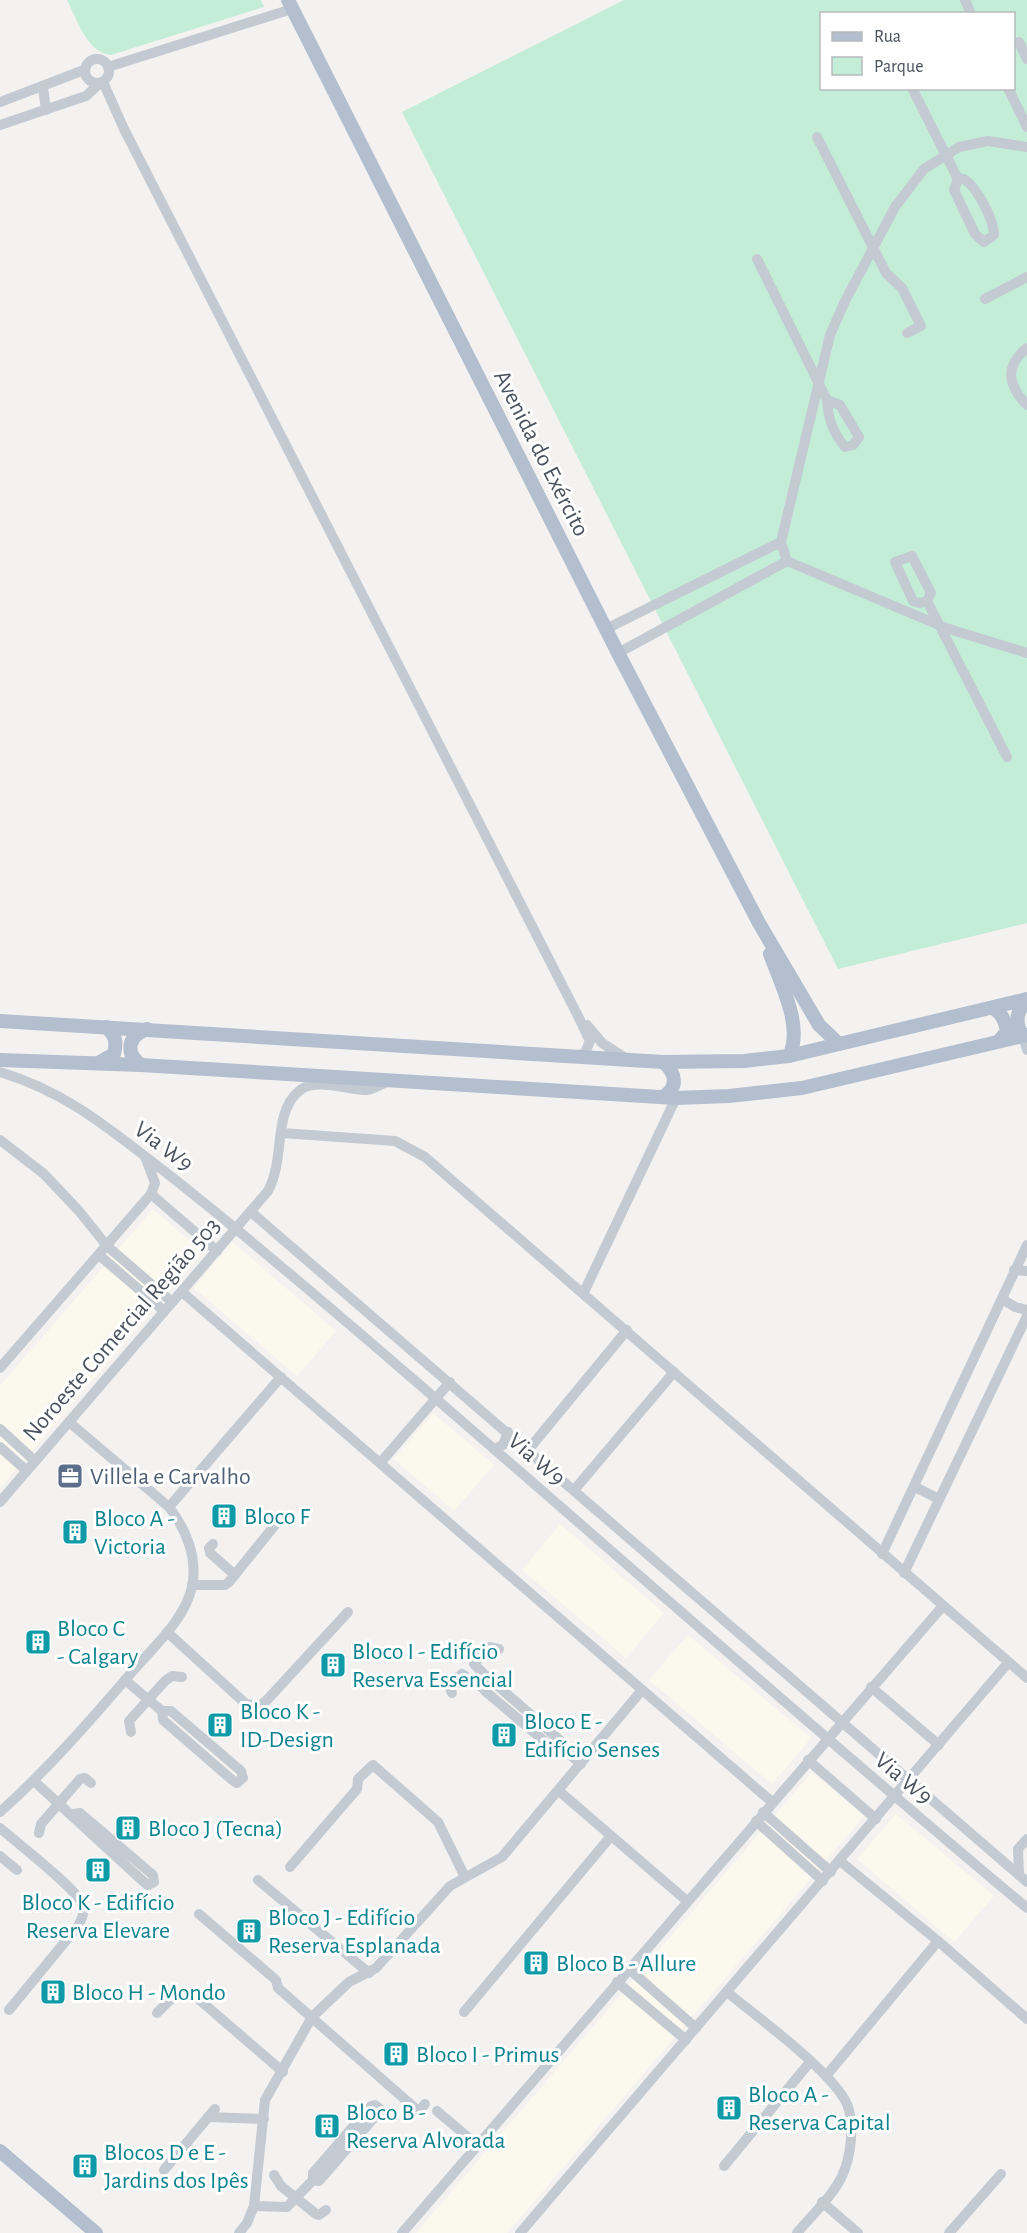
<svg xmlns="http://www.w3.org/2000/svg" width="1027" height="2233" viewBox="0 0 1027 2233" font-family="'Alegreya Sans',sans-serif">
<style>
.commercial{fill:#fbf9ed}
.green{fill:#c4edd8;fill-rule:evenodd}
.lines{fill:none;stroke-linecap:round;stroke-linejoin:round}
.minor{stroke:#c3cad2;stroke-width:10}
.major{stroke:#b3bece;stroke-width:14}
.labels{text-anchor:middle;stroke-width:6;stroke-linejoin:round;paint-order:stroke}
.street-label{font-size:24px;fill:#4a525e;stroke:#fff}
.service-label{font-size:24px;fill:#4e5e75;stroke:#fff;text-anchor:start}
.culture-label{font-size:24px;fill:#0d838f;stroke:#fff;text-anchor:start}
</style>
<rect width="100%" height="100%" fill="#f3f2f1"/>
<g class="commercial">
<polygon points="153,1209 203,1252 0,1488 0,1386"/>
<polygon points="232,1242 336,1331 297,1376 194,1288"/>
<polygon points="433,1413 494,1465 454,1511 394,1459"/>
<polygon points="560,1524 664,1613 626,1658 522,1570"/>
<polygon points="688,1635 811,1738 772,1784 649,1680"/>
<polygon points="812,1772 864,1816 507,2233 416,2233"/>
<polygon points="896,1814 994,1896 954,1942 857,1859"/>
</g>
<g class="green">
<path d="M67,0H261L264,7L111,55C87,53 77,19 67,0Z"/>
<path d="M624,0H1027V923L838,969L402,112ZM822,14H1014V88H822Z"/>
</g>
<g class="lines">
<g class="minor">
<polyline points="965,0 971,14"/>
<polyline points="1019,42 1027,59"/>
<circle cx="97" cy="71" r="12"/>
<polyline points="108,67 292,9"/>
<polyline points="103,82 124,129 578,1016 590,1041 585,1053 577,1056"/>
<polyline points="43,88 46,110"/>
<polyline points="912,88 958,179"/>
<polyline points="1008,88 1027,127"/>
<polyline points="0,102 84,70"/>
<polyline points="0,125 86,96 100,83"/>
<polyline points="817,137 886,273 902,288 921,326 907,333"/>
<polyline points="1027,147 988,141 959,147 924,169 895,207 845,301 830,335 781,542 787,561 946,628 1027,653"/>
<path d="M958,179H964C977,187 994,220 994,235L984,242L975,234L954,190Z"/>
<path d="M757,259L827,400C828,419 833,433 845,447L853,445L859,437L840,405L827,400"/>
<polyline points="985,299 1027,277"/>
<path d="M1027,348C1004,366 1008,386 1027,405"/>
<polyline points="927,601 920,603 913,601 895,562 912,556 931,593 927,601 1007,757"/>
<polyline points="606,629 781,542"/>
<polyline points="618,653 787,561"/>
<polyline points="587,1025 602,1043 627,1059"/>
<polyline points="1023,1036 1027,1050"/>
<path d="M0,1072C65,1091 111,1130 164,1171C227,1220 288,1272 349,1324C576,1518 798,1717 1027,1908"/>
<polyline points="282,1133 395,1141 425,1157 1027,1678"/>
<polyline points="0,1140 44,1174 79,1211 107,1246 172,1302"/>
<polyline points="151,1194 217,1251"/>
<polyline points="251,1212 1027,1882"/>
<polyline points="99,1255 164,1311"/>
<polyline points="1014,1270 1027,1271"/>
<polyline points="182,1292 772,1802"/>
<polyline points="584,1292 676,1098"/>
<polyline points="1002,1299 1015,1307 1027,1310"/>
<polyline points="0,1368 151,1194 155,1183 146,1159"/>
<polyline points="0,1429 35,1461"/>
<polyline points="0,1447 27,1471"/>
<polyline points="494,1449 503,1445 508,1432"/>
<polyline points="529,1449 627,1330"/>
<polyline points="381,1462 450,1382"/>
<polyline points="915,1487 939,1499"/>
<polyline points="575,1489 674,1372"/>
<path d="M0,1502L268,1191C286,1157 272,1114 299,1091C315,1077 348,1090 367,1090C374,1089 382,1084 389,1081"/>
<polyline points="169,1507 281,1377"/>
<polyline points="213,1544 209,1548 210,1553 235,1575"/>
<polyline points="882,1554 1027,1245"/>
<polyline points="904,1573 1027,1316"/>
<polyline points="192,1585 225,1585 229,1582 275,1525"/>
<polyline points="167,1632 246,1704 259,1706 267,1700 348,1612"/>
<polyline points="489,1679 474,1664 489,1647 499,1649"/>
<polyline points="125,1680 162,1711 163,1720 231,1779 237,1783 243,1778 241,1771 171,1711 162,1711"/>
<polyline points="871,1687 939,1745"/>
<polyline points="452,1693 449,1686 462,1674 483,1688"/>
<polyline points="131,1732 129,1721 165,1681 172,1676 182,1677"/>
<polyline points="563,1749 555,1750 485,1691 484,1681 491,1680 562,1742 563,1749 581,1764"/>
<polyline points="808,1760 876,1819"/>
<polyline points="34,1781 145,1883 148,1885 154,1882 153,1875 80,1813 74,1814"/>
<polyline points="559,1791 687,1901"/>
<path d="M0,1812C48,1769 90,1721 132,1672C154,1646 184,1621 192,1587C198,1558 186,1529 169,1507L69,1422"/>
<polyline points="763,1812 831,1872"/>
<polyline points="756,1821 823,1881"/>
<path d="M0,1828C16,1842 76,1888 82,1904C85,1913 82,1919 78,1926L9,2010"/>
<polyline points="39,1833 41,1824 80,1779 85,1778 91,1783"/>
<polyline points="0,1856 17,1870"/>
<polyline points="840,1861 938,1941 1027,2019"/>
<polyline points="290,1867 357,1789 358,1779 373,1765 438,1822 465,1877"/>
<polyline points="1019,1875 1018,1849 1027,1839"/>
<polyline points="258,1880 369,1973"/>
<polyline points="199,1914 276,1980 278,1988 416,2109 420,2110 425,2104"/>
<polyline points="629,1969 696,2028"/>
<polyline points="617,1982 686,2040"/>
<path d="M727,1992C757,2017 832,2071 847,2104C855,2124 851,2157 842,2176C833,2196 811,2216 797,2233"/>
<polyline points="464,2012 611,1836"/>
<path d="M157,2013C170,2000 177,1989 195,1996L283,2072"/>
<polyline points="826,2076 938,1941"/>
<polyline points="437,2111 477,2145"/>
<polyline points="208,2117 264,2119"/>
<polyline points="724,2166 810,2062"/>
<polyline points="164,2170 215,2109"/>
<polyline points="274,2175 281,2186 316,2214 319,2215 326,2210"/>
<polyline points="822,2202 858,2233"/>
<polyline points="254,2206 287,2207 313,2180 313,2173 371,2106 375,2105 379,2108 379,2112 319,2181 313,2180"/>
<polyline points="239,2233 247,2223 254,2206 265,2100 312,2017 349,1982 376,1968 450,1886 502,1857 642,1690"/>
<polyline points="402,2233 942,1607"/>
<polyline points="520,2233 1008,1663"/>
<polyline points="949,2233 1001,2174"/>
</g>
<g class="major">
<polyline points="288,0 618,653 759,923 819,1025 839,1044"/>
<path d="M770,954C780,982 804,1027 789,1056"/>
<path d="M993,1008C1002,1014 1005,1020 1007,1031L999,1041"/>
<polyline points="0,1021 663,1062 744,1061 789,1056 1027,999"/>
<path d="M1023,1036C1014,1023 1016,1011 1027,1001"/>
<polyline points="0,1060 141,1065 676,1098 729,1096 802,1088 1027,1035"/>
<path d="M663,1062C676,1073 679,1087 663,1097"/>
<path d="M98,1063L114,1054C117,1041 116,1036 106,1027"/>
<path d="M141,1065C125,1053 127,1037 147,1029"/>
<polyline points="0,2151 96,2233"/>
</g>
</g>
<defs>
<symbol id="office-square" viewBox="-11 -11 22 22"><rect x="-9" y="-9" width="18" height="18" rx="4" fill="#5c6f8a" stroke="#fff"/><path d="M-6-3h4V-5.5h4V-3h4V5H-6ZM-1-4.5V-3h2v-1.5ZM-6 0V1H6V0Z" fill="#fff"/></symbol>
<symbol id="building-square" viewBox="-11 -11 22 22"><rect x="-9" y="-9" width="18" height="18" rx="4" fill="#0f9aa8" stroke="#fff"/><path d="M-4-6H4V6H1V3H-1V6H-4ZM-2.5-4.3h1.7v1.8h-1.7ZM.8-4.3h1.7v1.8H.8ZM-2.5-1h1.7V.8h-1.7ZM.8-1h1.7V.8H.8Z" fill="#fff"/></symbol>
</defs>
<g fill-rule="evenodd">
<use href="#office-square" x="55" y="1461" width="30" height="30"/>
<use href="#building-square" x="209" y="1501" width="30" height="30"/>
<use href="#building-square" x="60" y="1517" width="30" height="30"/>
<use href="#building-square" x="23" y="1627" width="30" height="30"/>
<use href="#building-square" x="318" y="1650" width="30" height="30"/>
<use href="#building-square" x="205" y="1710" width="30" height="30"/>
<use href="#building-square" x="489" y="1720" width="30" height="30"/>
<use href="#building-square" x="113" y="1813" width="30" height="30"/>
<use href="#building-square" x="83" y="1855" width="30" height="30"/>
<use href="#building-square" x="234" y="1916" width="30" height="30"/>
<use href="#building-square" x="521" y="1948" width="30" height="30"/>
<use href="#building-square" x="38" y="1977" width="30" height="30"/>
<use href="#building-square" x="381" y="2039" width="30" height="30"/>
<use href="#building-square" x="714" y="2093" width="30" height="30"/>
<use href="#building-square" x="312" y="2111" width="30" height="30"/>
<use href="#building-square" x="70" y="2151" width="30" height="30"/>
</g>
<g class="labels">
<g class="street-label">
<text transform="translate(542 453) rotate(63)" y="8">Avenida do Exército</text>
<text transform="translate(164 1146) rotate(37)" y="8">Via W9</text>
<text transform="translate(121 1329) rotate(-49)" y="8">Noroeste Comercial Região 503</text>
<text transform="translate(537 1459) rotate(41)" y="8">Via W9</text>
<text transform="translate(904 1778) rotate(40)" y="8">Via W9</text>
</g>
<g class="service-label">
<text x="90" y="1484">Villela e Carvalho</text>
</g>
<g class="culture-label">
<text x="244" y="1524">Bloco F</text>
<text x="94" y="1526">Bloco A -<tspan x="94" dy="28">Victoria</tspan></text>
<text x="57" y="1636">Bloco C<tspan x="57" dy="28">- Calgary</tspan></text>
<text x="352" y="1659">Bloco I - Edifício<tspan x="352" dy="28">Reserva Essencial</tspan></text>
<text x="240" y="1719">Bloco K -<tspan x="240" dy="28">ID-Design</tspan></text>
<text x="524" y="1729">Bloco E -<tspan x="524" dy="28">Edifício Senses</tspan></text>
<text x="148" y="1836">Bloco J (Tecna)</text>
<text x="98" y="1910" text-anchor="middle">Bloco K - Edifício<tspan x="98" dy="28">Reserva Elevare</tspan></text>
<text x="268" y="1925">Bloco J - Edifício<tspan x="268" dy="28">Reserva Esplanada</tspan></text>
<text x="556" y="1971">Bloco B - Allure</text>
<text x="72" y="2000">Bloco H - Mondo</text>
<text x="416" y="2062">Bloco I - Primus</text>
<text x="748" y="2102">Bloco A -<tspan x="748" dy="28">Reserva Capital</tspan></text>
<text x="346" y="2120">Bloco B -<tspan x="346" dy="28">Reserva Alvorada</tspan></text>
<text x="104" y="2160">Blocos D e E -<tspan x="104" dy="28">Jardins dos Ipês</tspan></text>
</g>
</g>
<rect x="820" y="12" width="195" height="78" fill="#ffffff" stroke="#b7babf" stroke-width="1.5"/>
<rect x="832" y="32" width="30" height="9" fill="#b3bece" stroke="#b7babf" stroke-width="1.5"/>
<text x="874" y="42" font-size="18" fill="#4a525e">Rua</text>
<rect x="832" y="57" width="30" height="18" fill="#c4edd8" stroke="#b7babf" stroke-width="1.5"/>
<text x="874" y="72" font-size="18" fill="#4a525e">Parque</text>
</svg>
